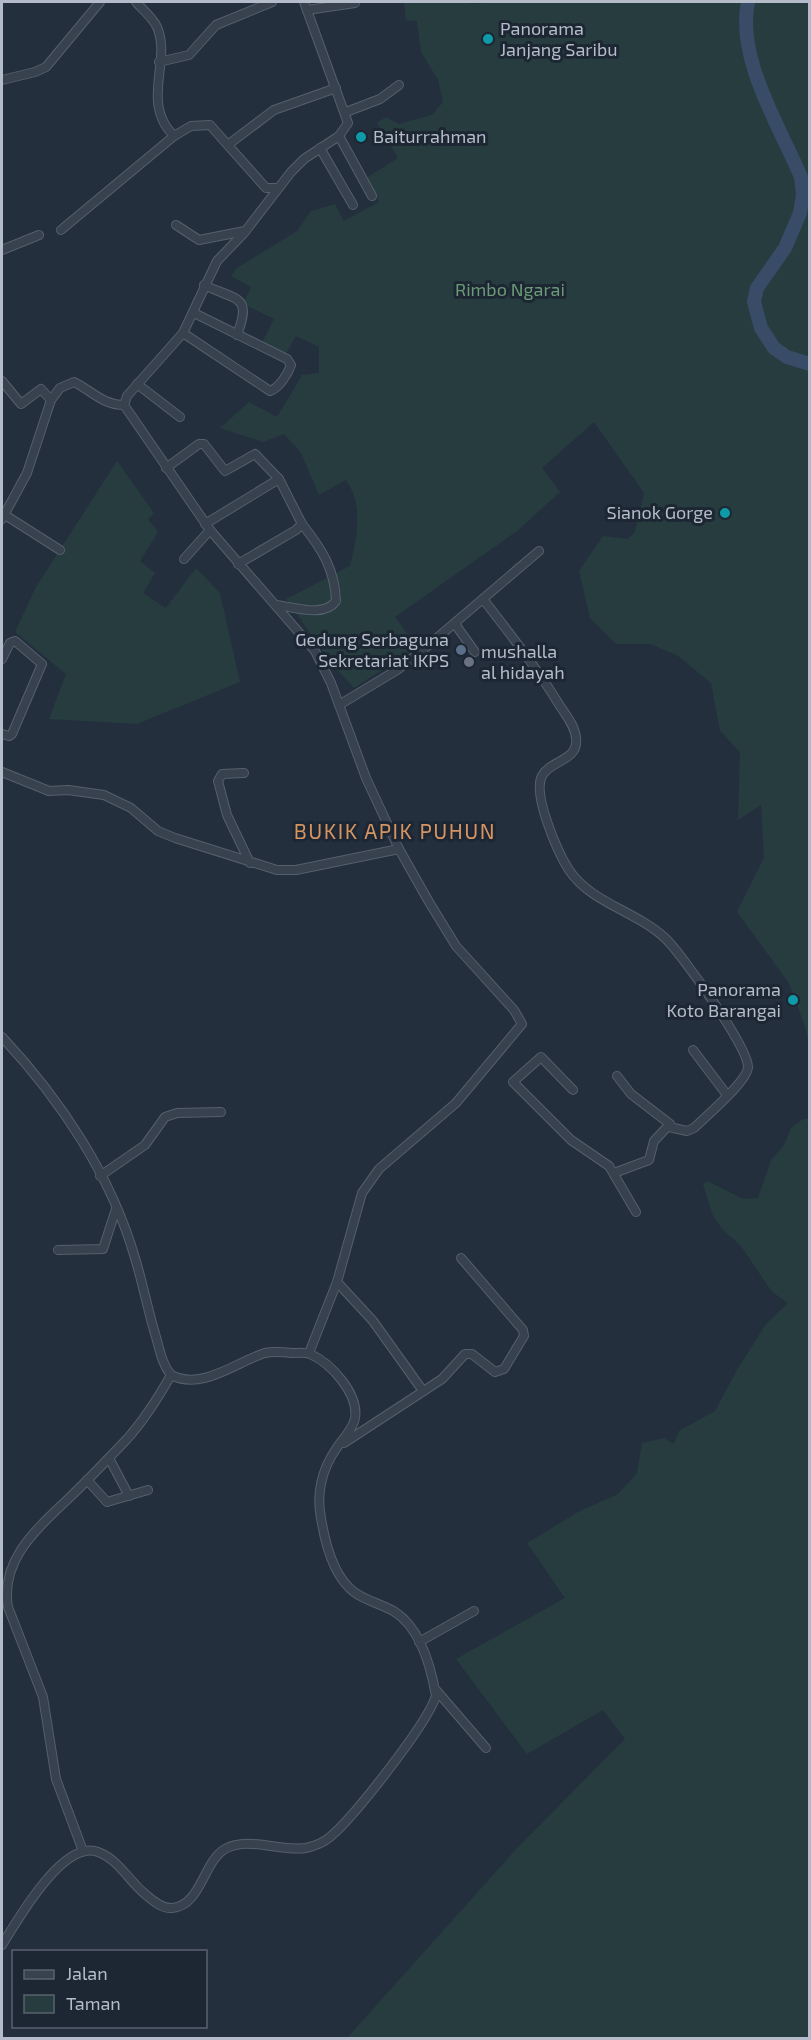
<svg xmlns="http://www.w3.org/2000/svg" width="811" height="2040" viewBox="0 0 811 2040" font-family="'Exo 2',sans-serif">
<style>
.green{fill:#263c3f}
.lines{fill:none;stroke-linecap:round;stroke-linejoin:round}
.river{stroke:#394c67;stroke-width:14}
.minor-casing{stroke:#565f6c;stroke-width:10}
.minor{stroke:#38414e;stroke-width:8}
.culture-dot{fill:#0f9aa8;stroke:#1d2633;stroke-width:2}
.service-dot{fill:#5c6f8a;stroke:#1d2633;stroke-width:2}
.worship-dot{fill:#6b7280;stroke:#1d2633;stroke-width:2}
.labels{text-anchor:middle;stroke-width:6;stroke-linejoin:round;paint-order:stroke}
.poi-label{font-size:18px;fill:#b4bcc9;stroke:#1d2633;text-anchor:start}
.park-label{font-size:18px;fill:#6b9a76;stroke:#1d2633}
.quarter-label{font-size:21px;letter-spacing:1.5px;fill:#d59563;stroke:#1d2633}
</style>
<rect width="100%" height="100%" fill="#242f3e"/>
<g class="green">
<path d="M404,2H470L471,4L503,2H809V1051L806,1029L789,983L737,912L764,858L761,805L738,820L740,752L720,731L711,683L678,656L651,644H616L590,618L579,571L603,536L627,539L635,532L644,493L594,422L542,468L560,492L517,531L395,617L417,647L354,688L332,664L286,599L350,566C357,537 364,506 346,480L319,495L301,453L284,434L263,442L220,428L249,402L277,417L302,375L319,373V347L296,336L286,354L262,343L274,319L243,304L251,287L231,276L237,268L297,231L311,211L335,204L344,221L379,202L366,178L398,158L377,123L386,117L399,124L432,115L443,102L438,80L421,52L417,21L406,20Z"/>
<polygon points="117,461 154,513 148,519 158,532 140,561 155,573 143,593 166,608 196,568 220,593 240,682 137,724 49,719 66,674 15,632 36,587"/>
<polygon points="803,1119 809,1119 809,2038 347,2038 519,1846 625,1739 603,1710 527,1754 456,1659 565,1598 527,1543 578,1512 618,1494 637,1473 642,1443 664,1438 674,1444 679,1431 715,1411 738,1368 766,1324 788,1303 772,1292 741,1246 723,1230 713,1216 703,1184 707,1181 743,1199 758,1198 771,1160 784,1145 791,1128"/>
</g>
<g class="lines">
<path class="river" d="M748,2C736,58 780,127 801,177L803,195L800,213L785,248L757,288L754,302L761,328L774,348L787,357L810,364"/>
<defs>
<g id="minor">
<path d="M136,2C142,9 153,18 157,27C172,61 140,103 174,136L191,126L210,125L266,188H278"/>
<polyline points="304,2 348,123 339,136 304,159 291,172 244,233 217,261 183,333 127,396 124,405 210,530 315,651 331,683 366,778 399,849 429,902 456,946 514,1010 522,1024 456,1103 379,1169 362,1193 337,1282 309,1353"/>
<polyline points="307,10 355,3"/>
<polyline points="159,62 189,55 216,25 272,2"/>
<polyline points="2,80 35,72 46,67 100,2"/>
<polyline points="346,112 380,99 399,85"/>
<polyline points="339,136 372,196"/>
<polyline points="229,144 274,110 336,88"/>
<polyline points="320,148 353,205"/>
<polyline points="176,225 199,240 245,231"/>
<polyline points="61,230 174,136"/>
<polyline points="2,250 39,235"/>
<path d="M204,285C238,301 252,295 237,335"/>
<path d="M183,333L270,391C279,388 288,374 291,365L287,359L194,313"/>
<polyline points="2,381 21,404 41,389 51,400"/>
<polyline points="137,384 180,417"/>
<polyline points="166,468 199,444 204,444 225,471 255,454 279,479 302,524 296,530 238,564"/>
<polyline points="5,515 60,550"/>
<path d="M2,519L27,473L51,400L60,388L74,382C92,391 103,405 124,405"/>
<polyline points="205,524 279,479"/>
<polyline points="184,559 210,530"/>
<path d="M483,599C510,634 537,668 560,706C566,715 575,726 576,738C579,761 550,760 542,776C532,794 558,853 569,870C591,903 636,911 665,938C681,953 748,1047 748,1067C748,1081 705,1117 694,1128L687,1131L669,1127"/>
<path d="M276,605C294,607 324,618 336,601C335,569 321,548 302,524"/>
<polyline points="455,624 475,652"/>
<polyline points="2,659 10,643 15,641 42,664 12,734 9,736 2,734"/>
<polyline points="339,705 397,670 424,649 539,551"/>
<polyline points="2,772 49,791 68,790 104,795 131,808 158,831 175,838 277,870 296,870 399,849"/>
<polyline points="244,773 222,774 218,781 227,815 250,863"/>
<path d="M2,1037C60,1099 111,1175 135,1258C143,1284 148,1311 156,1337C160,1351 162,1364 171,1375C202,1391 236,1362 265,1353C274,1351 283,1352 292,1353C298,1353 305,1352 310,1354C331,1363 359,1394 355,1418C353,1430 342,1439 336,1449C322,1469 316,1494 321,1518C325,1543 333,1576 354,1592C366,1601 382,1604 395,1612C420,1628 431,1667 436,1696C427,1724 354,1817 330,1837C323,1843 315,1846 306,1848C281,1852 248,1836 225,1849C203,1862 201,1906 172,1908C162,1909 152,1900 145,1894C129,1881 118,1859 98,1852C63,1839 17,1921 2,1945"/>
<polyline points="693,1050 727,1095"/>
<polyline points="573,1090 541,1057 513,1082 571,1140 609,1166 636,1212"/>
<polyline points="614,1173 649,1160 654,1141 670,1124 631,1094 617,1076"/>
<polyline points="100,1176 145,1145 165,1117 177,1113 221,1112"/>
<polyline points="58,1250 103,1249 116,1209"/>
<polyline points="337,1282 373,1321 423,1391"/>
<polyline points="344,1443 442,1379 465,1354 472,1354 495,1372 504,1369 524,1336 523,1330 461,1258"/>
<polyline points="109,1458 129,1496"/>
<polyline points="87,1480 107,1502 148,1490"/>
<polyline points="419,1642 474,1611"/>
<polyline points="436,1690 486,1748"/>
<path d="M83,1851L56,1779L43,1697L8,1607C0,1559 38,1528 69,1498C89,1479 108,1459 127,1439C145,1419 158,1398 171,1375"/>
</g>
</defs>
<use href="#minor" class="minor-casing"/>
<use href="#minor" class="minor"/>
</g>
<g class="culture-dot">
<circle cx="488" cy="39" r="6"/>
<circle cx="361" cy="137" r="6"/>
<circle cx="725" cy="513" r="6"/>
<circle cx="793" cy="1000" r="6"/>
</g>
<circle class="service-dot" cx="461" cy="650" r="6"/>
<circle class="worship-dot" cx="469" cy="662" r="6"/>
<g class="labels">
<g class="poi-label">
<text x="500" y="35">Panorama<tspan x="500" dy="21">Janjang Saribu</tspan></text>
<text x="373" y="143">Baiturrahman</text>
<text x="713" y="519" text-anchor="end">Sianok Gorge</text>
<text x="449" y="646" text-anchor="end">Gedung Serbaguna<tspan x="449" dy="21">Sekretariat IKPS</tspan></text>
<text x="481" y="658">mushalla<tspan x="481" dy="21">al hidayah</tspan></text>
<text x="781" y="996" text-anchor="end">Panorama<tspan x="781" dy="21">Koto Barangai</tspan></text>
</g>
<g class="park-label">
<text x="510" y="296">Rimbo Ngarai</text>
</g>
<g class="quarter-label">
<text x="395" y="839">BUKIK APIK PUHUN</text>
</g>
</g>
<rect width="811" height="2040" fill="none" stroke="#b4bcc9" stroke-width="6"/>
<rect x="12" y="1950" width="195" height="78" fill="#1d2633" stroke="#59626f" stroke-width="1.5"/>
<rect x="24" y="1970" width="30" height="9" fill="#38414e" stroke="#59626f" stroke-width="1.5"/>
<text x="66" y="1980" font-size="18" fill="#b4bcc9">Jalan</text>
<rect x="24" y="1995" width="30" height="18" fill="#263c3f" stroke="#59626f" stroke-width="1.5"/>
<text x="66" y="2010" font-size="18" fill="#b4bcc9">Taman</text>
</svg>
